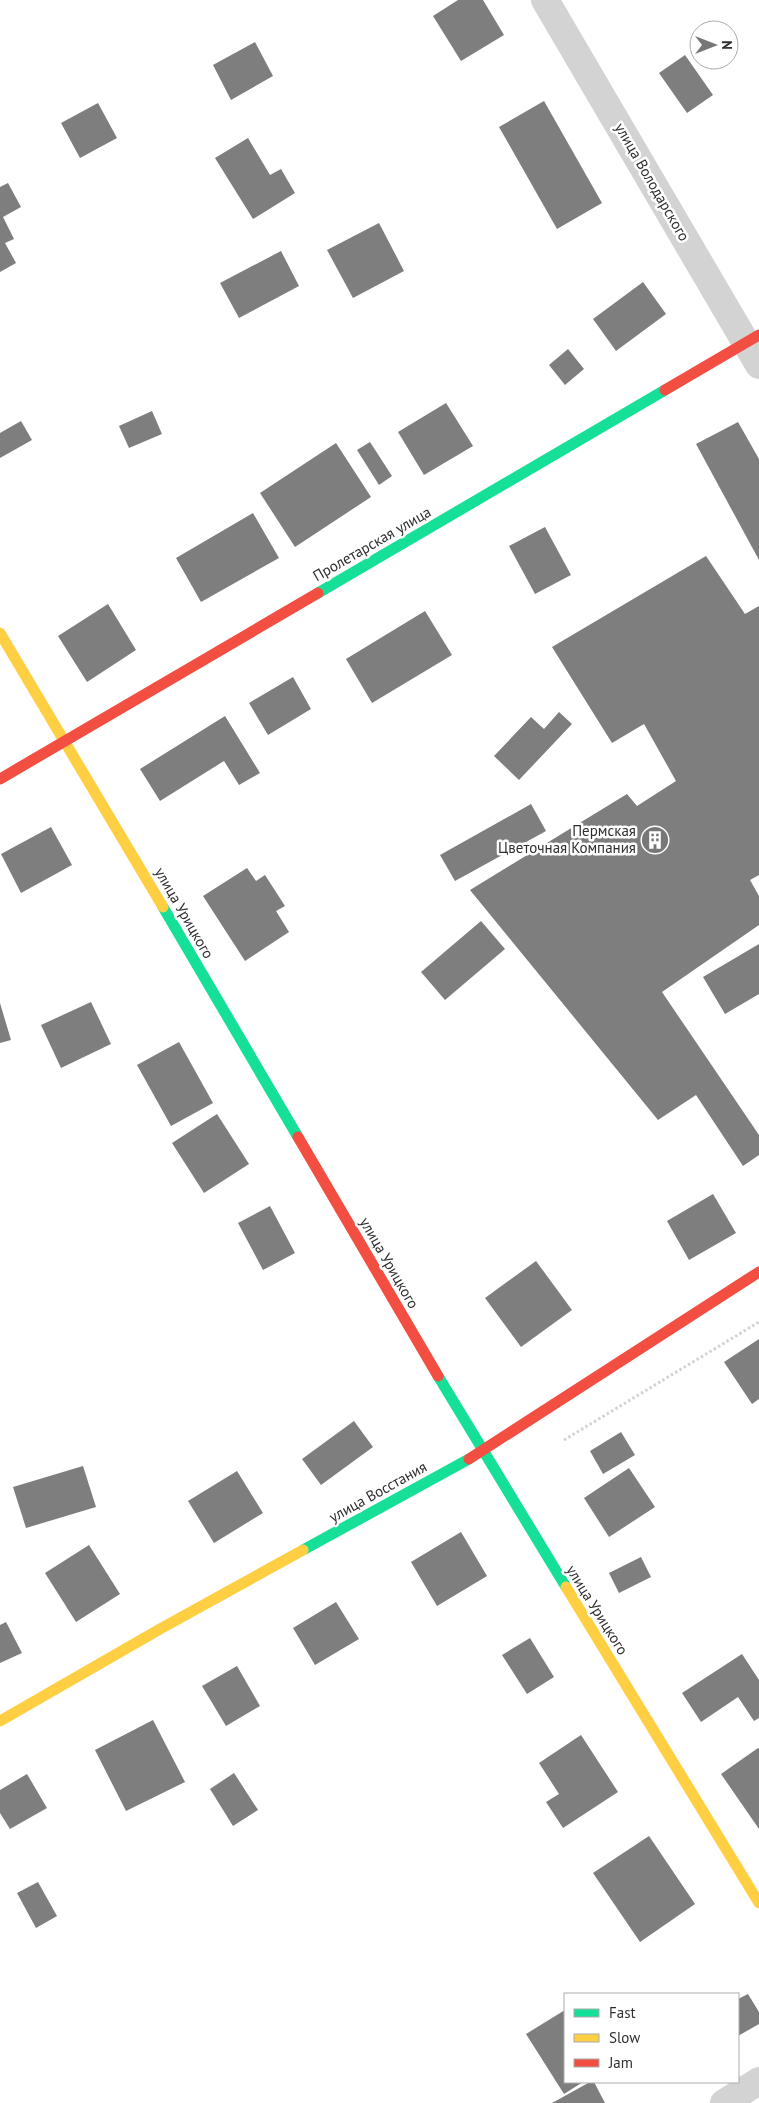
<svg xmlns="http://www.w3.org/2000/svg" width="759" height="2103" viewBox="0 0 759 2103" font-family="'PT Sans',sans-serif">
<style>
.building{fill:#7e7e7e}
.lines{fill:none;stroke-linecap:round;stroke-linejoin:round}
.path{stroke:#d3d3d3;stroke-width:3;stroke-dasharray:2.5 2.5;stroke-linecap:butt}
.street{stroke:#d3d3d3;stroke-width:28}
.fast{stroke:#16e098;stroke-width:11}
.slow{stroke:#ffcf43;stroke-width:11}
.jam{stroke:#f24e42;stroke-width:11}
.labels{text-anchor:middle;stroke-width:5;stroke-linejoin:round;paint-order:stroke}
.street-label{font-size:15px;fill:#2e2e2e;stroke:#fff}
.poi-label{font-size:15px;fill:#2e2e2e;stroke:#fff;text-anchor:end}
</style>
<rect width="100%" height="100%" fill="#fff"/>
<g class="building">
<polygon points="458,0 483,0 504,35 461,61 433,16"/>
<polygon points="255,42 273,76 231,100 213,65"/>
<polygon points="685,55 713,95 687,113 659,73"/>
<polygon points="544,101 602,203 557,229 499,127"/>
<polygon points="98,103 117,138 80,158 61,123"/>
<polygon points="248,138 270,175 281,169 295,193 253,219 215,158"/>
<polygon points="8,183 21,207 3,217 14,239 5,243 16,263 0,272 0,187"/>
<polygon points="379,223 404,271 353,298 327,250"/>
<polygon points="281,251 299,286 239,318 220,283"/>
<polygon points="643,282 666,314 616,351 593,319"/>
<polygon points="568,349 584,369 565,385 549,365"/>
<polygon points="446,403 473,446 424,475 398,432"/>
<polygon points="152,411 162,434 129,448 119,426"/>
<polygon points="21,421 32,440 0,458 0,433"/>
<polygon points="738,422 759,459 759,560 696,444"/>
<polygon points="370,442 392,476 379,485 357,450"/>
<polygon points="336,443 371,497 295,547 260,493"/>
<polygon points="253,513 279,558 201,602 176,558"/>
<polygon points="545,527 571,575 535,594 509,546"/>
<polygon points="706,556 745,614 759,606 759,875 750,880 759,896 759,925 662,992 759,1135 759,1155 743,1166 696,1095 658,1120 470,890 627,794 637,806 676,781 644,724 612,743 552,647"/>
<polygon points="108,604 136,650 87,682 58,636"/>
<polygon points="425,611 452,655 372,703 346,659"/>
<polygon points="293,677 311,709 268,735 249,703"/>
<polygon points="559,712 572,724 519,780 494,756 531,717 544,729"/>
<polygon points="225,716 260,773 239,785 224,761 160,801 140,769"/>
<polygon points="531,804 546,831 455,881 440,855"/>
<polygon points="51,827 72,865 21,893 1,854"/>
<polygon points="247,868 256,881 265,875 285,906 276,911 289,932 245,961 203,896"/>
<polygon points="481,921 505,949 445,1000 421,972"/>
<polygon points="759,944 759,994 725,1014 703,977"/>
<polygon points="91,1002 111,1044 61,1068 41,1025"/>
<polygon points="0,1003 11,1040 0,1043"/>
<polygon points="179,1042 213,1103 171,1126 137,1065"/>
<polygon points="217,1114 249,1164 204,1193 172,1143"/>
<polygon points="713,1194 736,1233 689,1260 667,1221"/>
<polygon points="270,1206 295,1253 263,1270 238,1223"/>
<polygon points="536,1261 572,1310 521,1347 485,1298"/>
<polygon points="759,1339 759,1399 752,1404 724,1362"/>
<polygon points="354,1421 373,1447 321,1485 302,1459"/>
<polygon points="621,1432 635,1455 603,1474 590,1451"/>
<polygon points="83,1466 96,1507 26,1528 13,1487"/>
<polygon points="629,1468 655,1507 609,1537 584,1498"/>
<polygon points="237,1471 263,1513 214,1543 188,1501"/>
<polygon points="461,1532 487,1576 437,1606 411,1562"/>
<polygon points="89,1545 120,1594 76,1622 45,1573"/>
<polygon points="641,1557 651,1577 619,1593 609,1573"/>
<polygon points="336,1602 359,1639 315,1665 293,1628"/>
<polygon points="6,1622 22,1653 0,1663 0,1625"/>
<polygon points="530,1638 554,1677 527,1694 502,1655"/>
<polygon points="742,1654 759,1680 759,1718 754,1721 738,1697 701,1722 682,1693"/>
<polygon points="237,1666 260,1706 226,1726 202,1686"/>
<polygon points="153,1720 185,1782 126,1811 95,1750"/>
<polygon points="581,1735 618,1792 563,1828 546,1802 559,1794 539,1763"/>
<polygon points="758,1748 759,1749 759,1829 721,1774"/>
<polygon points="234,1773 258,1810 233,1826 210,1789"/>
<polygon points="27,1774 47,1808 10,1829 0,1813 0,1790"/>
<polygon points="649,1836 695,1904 640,1942 593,1873"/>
<polygon points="38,1882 57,1916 36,1928 17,1893"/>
<polygon points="748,1994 759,2012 759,2024 738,2036 738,1999"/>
<polygon points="565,2010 565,2082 583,2082 564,2094 526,2034"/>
<polygon points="590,2082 594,2082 605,2103 552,2103"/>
</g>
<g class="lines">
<polyline class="path" points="564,1440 759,1322"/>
<g class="street">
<polyline points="545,0 759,365"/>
<polyline points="724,2103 759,2081"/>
</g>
<g class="fast">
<polyline points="318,593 665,390"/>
<polyline points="163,907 298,1137"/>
<polyline points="438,1376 566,1587"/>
<polyline points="303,1550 469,1459"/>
</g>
<g class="slow">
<polyline points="0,633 163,907"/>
<polyline points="566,1587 759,1903"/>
<polyline points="0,1721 160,1629 303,1550"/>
</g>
<g class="jam">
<polyline points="665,390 759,335"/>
<polyline points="0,779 318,593"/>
<polyline points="298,1137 438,1376"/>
<polyline points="469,1459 759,1272"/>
</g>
</g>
<defs>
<symbol id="building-disc" viewBox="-11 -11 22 22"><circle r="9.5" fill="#777" stroke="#fff"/><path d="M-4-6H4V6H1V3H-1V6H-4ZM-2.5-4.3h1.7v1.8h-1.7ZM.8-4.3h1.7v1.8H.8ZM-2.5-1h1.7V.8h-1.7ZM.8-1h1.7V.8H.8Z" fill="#fff"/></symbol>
</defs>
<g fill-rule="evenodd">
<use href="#building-disc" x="639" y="824" width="32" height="32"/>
</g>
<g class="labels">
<g class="street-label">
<text transform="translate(652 182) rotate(60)" y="5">улица Володарского</text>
<text transform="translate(372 544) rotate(-30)" y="5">Пролетарская улица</text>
<text transform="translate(184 913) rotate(60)" y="5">улица Урицкого</text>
<text transform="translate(389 1263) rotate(60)" y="5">улица Урицкого</text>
<text transform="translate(378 1492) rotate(-29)" y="5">улица Восстания</text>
<text transform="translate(597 1610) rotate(58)" y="5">улица Урицкого</text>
</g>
<g class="poi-label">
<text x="636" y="836">Пермская<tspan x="636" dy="17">Цветочная Компания</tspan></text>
</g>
</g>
<rect x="564" y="1993" width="175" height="90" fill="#ffffff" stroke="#ababab"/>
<rect x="574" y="2009" width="25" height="8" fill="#16e098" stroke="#ababab"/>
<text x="609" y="2018" font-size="15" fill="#2e2e2e">Fast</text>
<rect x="574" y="2034" width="25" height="8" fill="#ffcf43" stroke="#ababab"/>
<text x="609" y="2043" font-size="15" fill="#2e2e2e">Slow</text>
<rect x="574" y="2059" width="25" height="8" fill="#f24e42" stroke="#ababab"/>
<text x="609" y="2068" font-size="15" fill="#2e2e2e">Jam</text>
<g transform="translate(714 45) rotate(90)"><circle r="24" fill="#ffffff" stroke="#ababab"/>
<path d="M0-4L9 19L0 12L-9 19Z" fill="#777777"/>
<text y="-8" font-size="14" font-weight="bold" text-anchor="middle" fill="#2e2e2e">N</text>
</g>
</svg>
